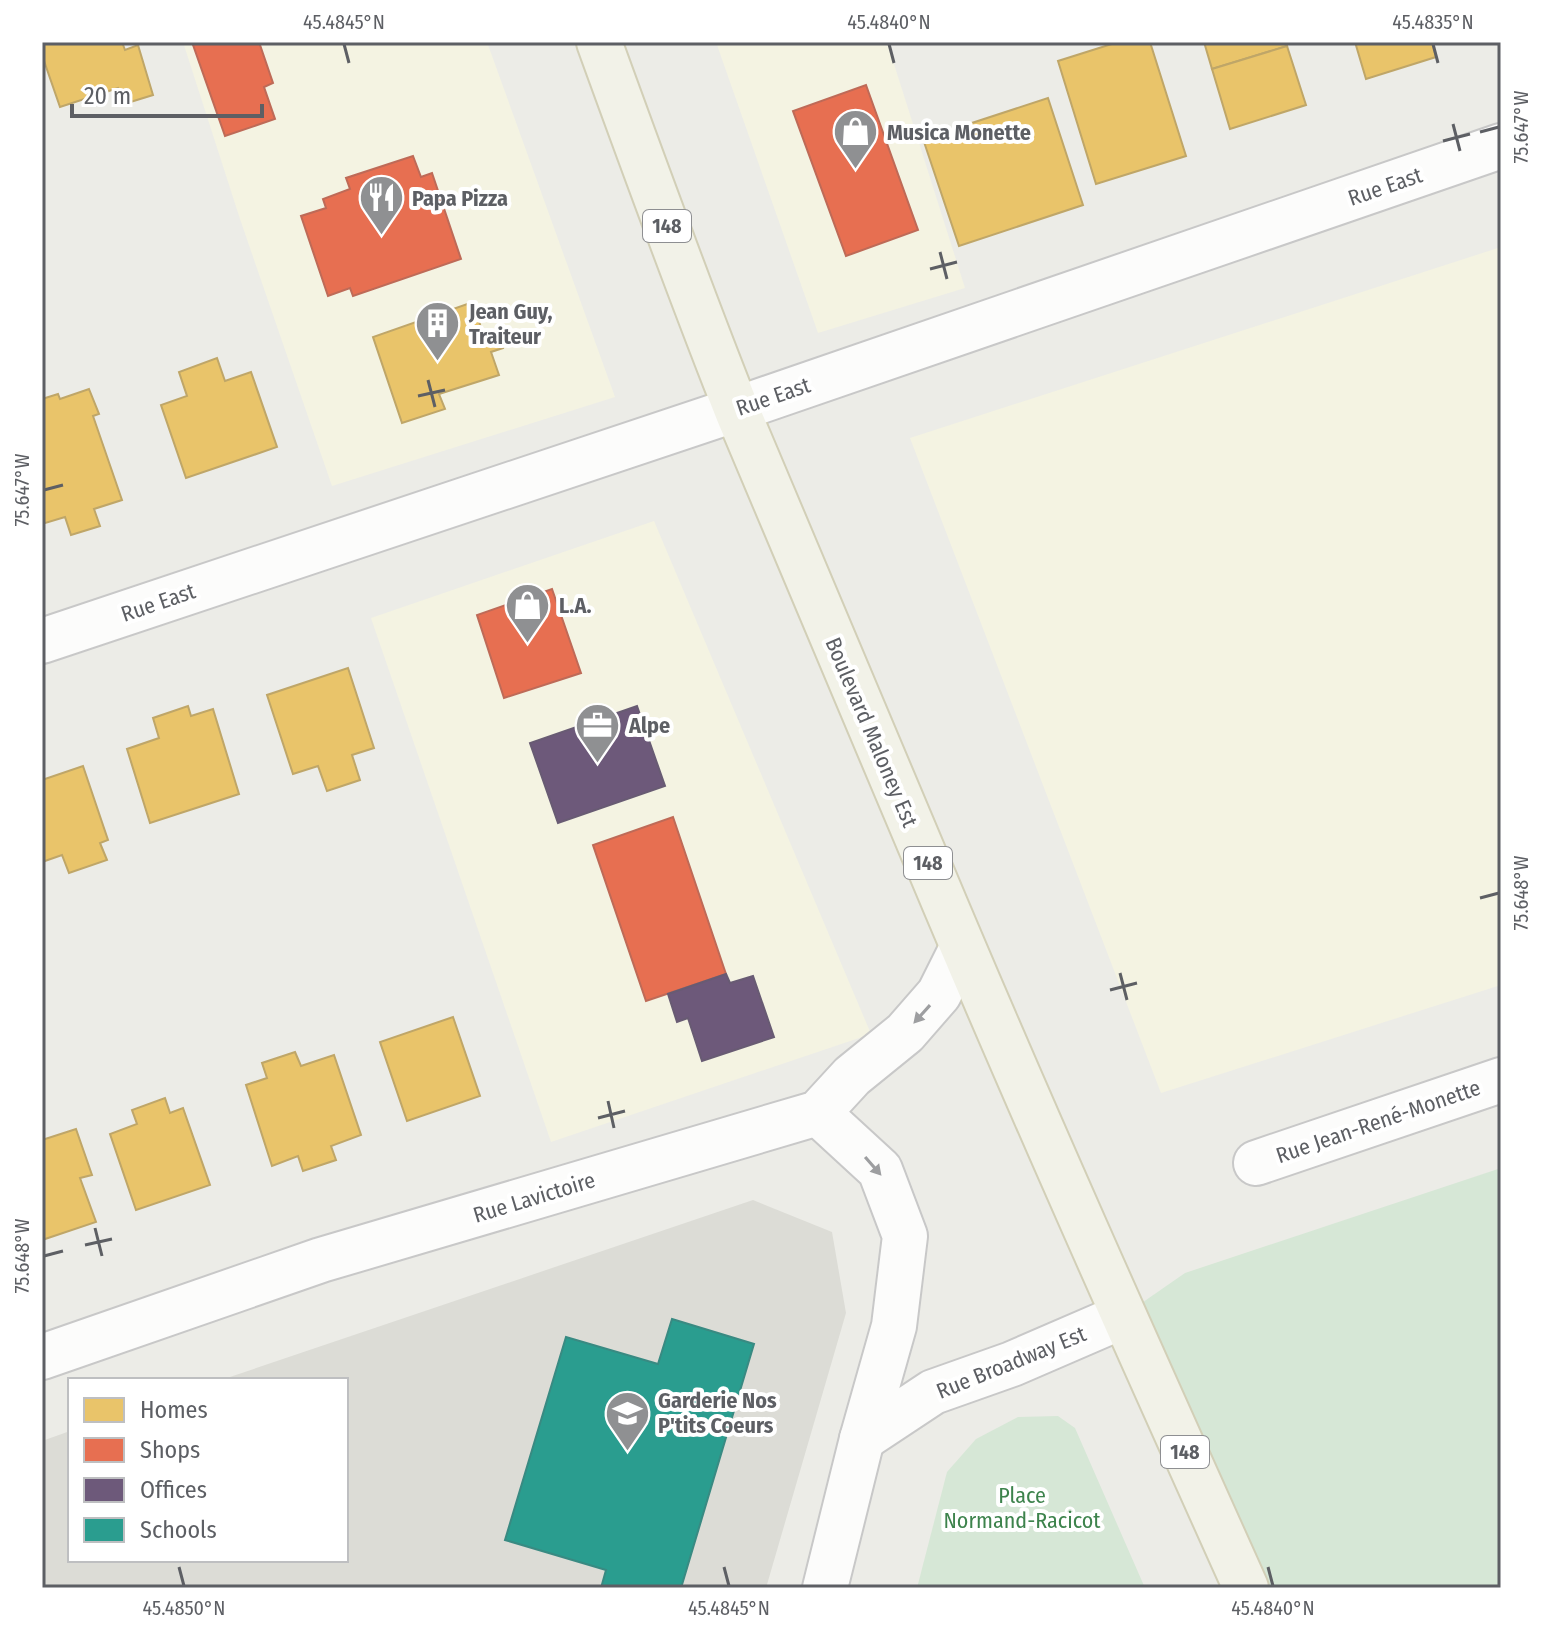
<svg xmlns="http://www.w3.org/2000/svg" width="1543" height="1630" viewBox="0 0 1543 1630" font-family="'Fira Sans Condensed',sans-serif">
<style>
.commercial{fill:#f4f3e2}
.education{fill:#dcdcd6}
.green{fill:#d6e7d6}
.homes{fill:#e9c46a;stroke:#bfa668;stroke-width:2}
.shops{fill:#e76f51;stroke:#be6a57;stroke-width:2}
.offices{fill:#6d597a;stroke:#685b73;stroke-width:2}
.schools{fill:#2a9d8f;stroke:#398a82;stroke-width:2}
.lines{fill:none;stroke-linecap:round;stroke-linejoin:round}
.minor-casing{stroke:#c8c8c8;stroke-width:48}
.primary-casing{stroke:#d2cfb7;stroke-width:48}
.minor{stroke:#fcfcfb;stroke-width:44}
.primary{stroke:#f2f2e8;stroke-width:44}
.oneway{fill:#9d9ea0}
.ticks{fill:none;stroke:#5d5f64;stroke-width:3}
.labels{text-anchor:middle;stroke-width:8;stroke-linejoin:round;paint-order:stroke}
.shield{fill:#fff;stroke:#8e8f92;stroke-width:2}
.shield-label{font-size:20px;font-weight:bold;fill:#5d5f64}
.poi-label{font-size:22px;font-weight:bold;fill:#5d5f64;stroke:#fff;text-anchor:start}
.street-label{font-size:22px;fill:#5d5f64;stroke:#fff}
.park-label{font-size:22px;fill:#3d834c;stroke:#fff}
.neatline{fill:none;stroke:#5d5f64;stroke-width:3}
.ticks-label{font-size:20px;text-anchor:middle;fill:#5d5f64}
</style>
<rect width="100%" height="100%" fill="#ecece7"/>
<g class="commercial">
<polygon points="183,42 487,42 615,397 332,486 240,219"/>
<polygon points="716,42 887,42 965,288 818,333"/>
<polygon points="1501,247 1501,985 1161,1093 910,438"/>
<polygon points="654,521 871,1034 551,1142 371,618"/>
</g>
<polygon class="education" points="753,1200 832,1232 846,1313 766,1588 42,1588 42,1441 70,1431 70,1560 346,1560 346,1380 221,1380"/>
<g class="green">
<polygon points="1501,1168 1501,1588 1246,1588 1123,1316 1185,1273"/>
<polygon points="1058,1416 1075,1428 1145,1588 917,1588 947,1472 976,1439 1018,1417"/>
</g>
<g class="homes">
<polygon points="42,42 122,42 125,50 138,45 153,95 124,104 118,88 60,107 42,55"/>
<polygon points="1118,42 1150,42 1186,156 1096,184 1058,61"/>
<polygon points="1204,42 1285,42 1287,46 1212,69"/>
<polygon points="1355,42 1432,42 1436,57 1366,79"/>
<polygon points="1287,46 1306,105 1230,129 1212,69"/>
<polygon points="1048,98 1083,205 959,246 923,139"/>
<polygon points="473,302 483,334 497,329 503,348 491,352 499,375 439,394 445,409 402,423 373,337"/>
<polygon points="217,358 225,381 251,372 277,447 186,478 161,405 187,396 179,372"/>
<polygon points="89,389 99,414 93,416 122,500 94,509 100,526 71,535 65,517 42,524 42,399 58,394 60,399"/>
<polygon points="348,668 374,748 352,755 360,780 327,791 318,766 293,774 267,695"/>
<polygon points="188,706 191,716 213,709 239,794 150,823 127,749 159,738 153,718"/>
<polygon points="83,766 108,840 100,843 107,860 69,873 62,855 42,862 42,780"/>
<polygon points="453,1017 480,1096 407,1121 380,1042"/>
<polygon points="295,1052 301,1066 334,1055 361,1135 331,1146 336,1160 303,1171 298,1156 272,1166 246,1085 267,1078 262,1063"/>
<polygon points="165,1098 170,1113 183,1108 210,1185 136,1210 110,1134 137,1124 132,1110"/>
<polygon points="76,1129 92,1175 80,1178 96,1222 42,1240 42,1140"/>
</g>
<g class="shops">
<polygon points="192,42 259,42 273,83 264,87 275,119 225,136"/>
<polygon points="866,85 918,230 846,256 793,111"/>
<polygon points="413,156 421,177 432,173 461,259 353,296 350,288 328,296 301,216 326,208 323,199 350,189 346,178"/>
<polygon points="552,589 581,673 504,698 477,615"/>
<polygon points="673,817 726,974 646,1001 593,845"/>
</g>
<g class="offices">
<polygon points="637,706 665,786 558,823 530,743"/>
<polygon points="726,974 730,983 753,976 774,1037 702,1061 688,1018 677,1022 668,994"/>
</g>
<polygon class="schools" points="672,1319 754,1344 681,1588 601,1588 606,1570 505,1540 566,1337 658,1364"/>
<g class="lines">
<defs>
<g id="minor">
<polyline points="42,641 737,409 1501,146"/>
<polyline points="818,1113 880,1170 905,1236 894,1326 862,1439 825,1588"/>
<polyline points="1256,1163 1501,1080"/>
<polyline points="42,1357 321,1260 818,1113 852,1076 905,1033 939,994 962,948"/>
<polyline points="862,1439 933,1392 1012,1364 1123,1316"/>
</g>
<path id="primary" d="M599,42C644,166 689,290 738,413C801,566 867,718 931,871C1032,1112 1139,1350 1246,1588"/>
</defs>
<use href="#minor" class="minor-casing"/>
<use href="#primary" class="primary-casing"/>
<use href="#minor" class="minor"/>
<use href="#primary" class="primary"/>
</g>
<defs><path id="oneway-solid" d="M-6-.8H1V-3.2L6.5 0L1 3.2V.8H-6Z" transform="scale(2)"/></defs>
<g class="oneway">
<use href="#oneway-solid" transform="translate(922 1014) rotate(132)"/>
<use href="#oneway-solid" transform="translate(873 1166) rotate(49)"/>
</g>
<path class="ticks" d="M344,44L349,63M889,44L894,63M1433,44L1438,63M1453,124L1460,151M1480,132L1499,127M1443,141L1470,134M940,252L947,279M930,269L957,262M428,380L435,407M418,396L445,390M44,490L63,485M1480,898L1499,893M1120,973L1127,1000M1110,990L1137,983M608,1101L614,1128M598,1118L625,1111M95,1228L102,1256M85,1245L112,1239M44,1256L63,1251M179,1567L184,1586M724,1567L729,1586M1268,1567L1273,1586"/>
<defs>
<symbol id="shop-pin" viewBox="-11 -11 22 30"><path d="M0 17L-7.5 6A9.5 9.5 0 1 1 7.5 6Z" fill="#8f9092" stroke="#fff"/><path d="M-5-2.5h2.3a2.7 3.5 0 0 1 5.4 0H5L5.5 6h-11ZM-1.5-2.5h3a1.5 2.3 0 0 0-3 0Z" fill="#fff"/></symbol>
<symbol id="restaurant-pin" viewBox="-11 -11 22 30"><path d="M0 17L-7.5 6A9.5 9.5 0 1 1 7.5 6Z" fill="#8f9092" stroke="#fff"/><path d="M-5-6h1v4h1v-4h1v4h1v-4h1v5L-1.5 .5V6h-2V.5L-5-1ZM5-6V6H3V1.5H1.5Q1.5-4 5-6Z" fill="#fff"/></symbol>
<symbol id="building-pin" viewBox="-11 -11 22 30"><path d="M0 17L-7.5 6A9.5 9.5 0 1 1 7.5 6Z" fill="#8f9092" stroke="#fff"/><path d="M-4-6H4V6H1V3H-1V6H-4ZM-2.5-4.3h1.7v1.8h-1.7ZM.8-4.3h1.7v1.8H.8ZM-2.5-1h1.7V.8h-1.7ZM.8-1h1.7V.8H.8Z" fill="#fff"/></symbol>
<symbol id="office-pin" viewBox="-11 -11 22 30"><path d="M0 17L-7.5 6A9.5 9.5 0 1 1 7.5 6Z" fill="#8f9092" stroke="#fff"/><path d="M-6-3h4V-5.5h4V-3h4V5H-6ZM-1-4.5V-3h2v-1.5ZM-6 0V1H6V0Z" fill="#fff"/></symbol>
<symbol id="school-pin" viewBox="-11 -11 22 30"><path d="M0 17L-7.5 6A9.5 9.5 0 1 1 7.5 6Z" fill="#8f9092" stroke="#fff"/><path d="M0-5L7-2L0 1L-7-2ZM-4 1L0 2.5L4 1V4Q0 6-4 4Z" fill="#fff"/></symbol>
</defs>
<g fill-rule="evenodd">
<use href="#shop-pin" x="830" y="106" width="51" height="69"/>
<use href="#restaurant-pin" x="356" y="172" width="51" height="69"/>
<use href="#building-pin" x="412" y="298" width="51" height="69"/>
<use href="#shop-pin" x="502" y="580" width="51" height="69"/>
<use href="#office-pin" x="572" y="700" width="51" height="69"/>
<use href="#school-pin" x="602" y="1388" width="51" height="69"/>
</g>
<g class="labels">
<g class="shield">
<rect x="643" y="210" width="48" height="32" rx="6"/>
<rect x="904" y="847" width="48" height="32" rx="6"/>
<rect x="1161" y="1436" width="48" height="32" rx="6"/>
</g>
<g class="shield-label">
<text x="667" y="233">148</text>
<text x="928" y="870">148</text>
<text x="1185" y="1459">148</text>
</g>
<g class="poi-label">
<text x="887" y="140">Musica Monette</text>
<text x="412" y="206">Papa Pizza</text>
<text x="469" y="319">Jean Guy,<tspan x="469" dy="25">Traiteur</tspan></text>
<text x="559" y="613">L.A.</text>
<text x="629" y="733">Alpe</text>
<text x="658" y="1408">Garderie Nos<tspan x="658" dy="25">P'tits Coeurs</tspan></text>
</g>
<g class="street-label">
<text transform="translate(1385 186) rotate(-19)" y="8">Rue East</text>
<text transform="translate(773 396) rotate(-19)" y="8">Rue East</text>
<text transform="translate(158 602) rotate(-19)" y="8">Rue East</text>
<text transform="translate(872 732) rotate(67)" y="8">Boulevard Maloney Est</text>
<text transform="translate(1378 1121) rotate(-19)" y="8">Rue Jean-René-Monette</text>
<text transform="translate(534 1197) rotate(-17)" y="8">Rue Lavictoire</text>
<text transform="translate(1011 1362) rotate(-22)" y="8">Rue Broadway Est</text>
</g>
<g class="park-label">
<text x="1022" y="1503">Place<tspan x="1022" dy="25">Normand-Racicot</tspan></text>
</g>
</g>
<rect width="1543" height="1630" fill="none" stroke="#ffffff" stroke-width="88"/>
<rect x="68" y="1378" width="280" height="184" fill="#ffffff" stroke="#bebfc1" stroke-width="2"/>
<rect x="84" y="1398" width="40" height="24" fill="#e9c46a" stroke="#bebfc1" stroke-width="2"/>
<text x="140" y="1418" font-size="24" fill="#5d5f64">Homes</text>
<rect x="84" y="1438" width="40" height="24" fill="#e76f51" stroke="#bebfc1" stroke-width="2"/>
<text x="140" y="1458" font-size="24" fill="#5d5f64">Shops</text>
<rect x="84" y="1478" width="40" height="24" fill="#6d597a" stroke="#bebfc1" stroke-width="2"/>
<text x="140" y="1498" font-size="24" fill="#5d5f64">Offices</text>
<rect x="84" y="1518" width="40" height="24" fill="#2a9d8f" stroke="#bebfc1" stroke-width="2"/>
<text x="140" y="1538" font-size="24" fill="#5d5f64">Schools</text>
<path d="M72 104v12h190v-12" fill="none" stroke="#5d5f64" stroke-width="4"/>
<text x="84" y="104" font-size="24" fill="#5d5f64" stroke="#ffffff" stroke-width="6" paint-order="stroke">20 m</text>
<rect x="44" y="44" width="1455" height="1542" class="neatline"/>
<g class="ticks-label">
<text x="344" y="29">45.4845°N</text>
<text x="889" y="29">45.4840°N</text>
<text x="1433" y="29">45.4835°N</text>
<text transform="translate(1521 127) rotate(-90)" y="7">75.647°W</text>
<text transform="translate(22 490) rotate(-90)" y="7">75.647°W</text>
<text transform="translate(1521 893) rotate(-90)" y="7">75.648°W</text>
<text transform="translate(22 1256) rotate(-90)" y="7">75.648°W</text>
<text x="184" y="1615">45.4850°N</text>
<text x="729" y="1615">45.4845°N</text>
<text x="1273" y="1615">45.4840°N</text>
</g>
</svg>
